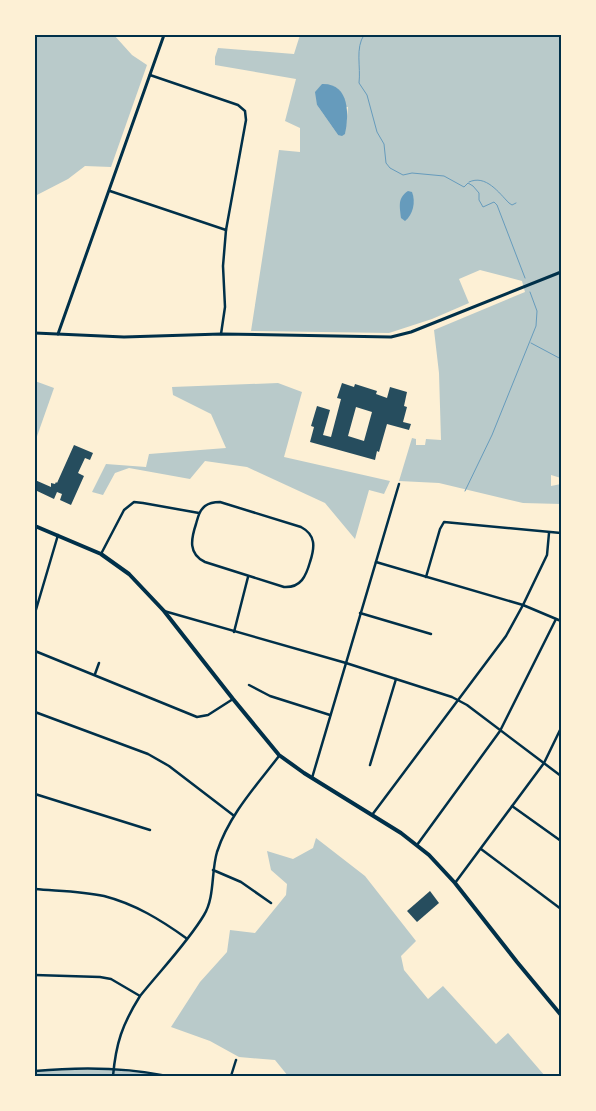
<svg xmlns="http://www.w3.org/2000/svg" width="596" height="1111" viewBox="0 0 596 1111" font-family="'DM Sans',sans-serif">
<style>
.green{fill:#b9caca;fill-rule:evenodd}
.water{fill:#669bbc}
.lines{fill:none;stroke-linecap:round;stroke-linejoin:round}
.stream{stroke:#669bbc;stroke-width:1}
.building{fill:#264d5e;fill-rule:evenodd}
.minor{stroke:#003049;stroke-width:2.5}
.tertiary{stroke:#003049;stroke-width:3}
.secondary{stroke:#003049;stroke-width:4}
.neatline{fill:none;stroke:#003049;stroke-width:2}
</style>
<rect width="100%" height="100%" fill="#fdf0d5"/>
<g class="green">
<polygon points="35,35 114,35 132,55 147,65 111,167 85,166 68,179 35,196"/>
<path d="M300,35H561V484V478L551,475V486L561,484V504L523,503L439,483L399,481L412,438L416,439V445H425L426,439L441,440L439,373L434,330L525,292L522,281L480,270L459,279L469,303L432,319L389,333L251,331L279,150L300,152V128L285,121L296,79L215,65V57L218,48L294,54ZM317,105L348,107L345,134L338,135Z"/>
<polygon points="35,381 54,388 35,442"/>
<polygon points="278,383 302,392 284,457 390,481 384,494 369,490 355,539 325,503 247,467 205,461 190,479 129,468 115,473 103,495 92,492 106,464 146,467 149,454 226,448 211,414 173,395 172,387"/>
<polygon points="316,838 365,876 416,941 401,956 404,970 428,999 443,986 496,1044 508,1033 545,1076 288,1076 275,1060 239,1057 210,1041 171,1027 200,982 227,952 230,930 255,933 286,895 287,884 271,870 267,851 293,859 313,848"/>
<polygon points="108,1069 167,1076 35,1076 35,1071"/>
</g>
<g class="water">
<path d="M322,84C350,83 349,115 345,134L342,136L338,135L317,105L315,92Z"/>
<path d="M408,191L412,192C416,202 413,215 405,221L401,218C400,207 397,198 408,191Z"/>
</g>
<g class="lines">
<g class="stream">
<path d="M364,35C355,48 361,67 359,83L367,95L377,132L384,144L386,163L390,168L403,175L412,173L444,176L464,187L468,183L473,186L479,193V200L483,207L494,202L497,205L525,278"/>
<path d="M469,182C486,174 499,193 509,203L512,205L516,203"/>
<polyline points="531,343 561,359"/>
<polyline points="465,491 492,435 536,326 537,311 530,292"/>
</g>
</g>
<g class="building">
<path d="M342,383L354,387L355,384L377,391L376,394L387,398L390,387L407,392L404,406L407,407L403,422L411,424L409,430L387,424L379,452L377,451L375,460L310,442L314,427L311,426L317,406L330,410L323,435L331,437L341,399L337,398ZM356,407L372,412L364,441L348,436Z"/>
<polygon points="74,445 93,453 90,460 85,458 78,473 84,476 71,505 60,500 62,494 57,492 54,499 35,490 35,480 51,487 51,483 55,484 56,482 57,483"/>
<polygon points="430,891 439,903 417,922 407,911"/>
</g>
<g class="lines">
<g class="minor">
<polyline points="150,75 238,105 245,111 246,120 226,230 223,266 225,307 221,334"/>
<polyline points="110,191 226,230"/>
<path d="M220,502L301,527C316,535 315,547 310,562C306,576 301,588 284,587L205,562C188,554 191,539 196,524C198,517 199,511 205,506C209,503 215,502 220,502Z"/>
<polyline points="101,554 124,510 134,502 143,503 199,513"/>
<polyline points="376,562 523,605 561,621"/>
<polyline points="426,577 440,529 444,522 561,533"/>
<polyline points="164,611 346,663 452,697 467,705 561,776"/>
<polyline points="35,613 58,535"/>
<polyline points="360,613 431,634"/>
<polyline points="234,632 248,577"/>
<polyline points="35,651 197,717 208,715 233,699"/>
<polyline points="95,674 99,663"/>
<polyline points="249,685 270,696 330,715"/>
<polyline points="35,712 148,754 169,766 233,815"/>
<polyline points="370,765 396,679"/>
<polyline points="312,778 399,484"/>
<polyline points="35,794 150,830"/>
<polyline points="512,806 561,841"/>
<polyline points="372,815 506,636 523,605 547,555 549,533"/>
<polyline points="417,845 500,731 556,619"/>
<polyline points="481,849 561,909"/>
<polyline points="213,870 241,882 271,903"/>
<polyline points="455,883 544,763 561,728"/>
<path d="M35,889C58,891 82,891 104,896C135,904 161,920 186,938"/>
<polyline points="35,975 100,977 111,979 140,996"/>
<path d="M35,1071C79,1067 124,1067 167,1076"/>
<path d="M113,1076C116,1043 122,1025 140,996C160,971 188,942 204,915C215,897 211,872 217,852C229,815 256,786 279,756"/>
<polyline points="231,1076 236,1060"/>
</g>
<g class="tertiary">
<polyline points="35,333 124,337 221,334 391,337 411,332 561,272"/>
<polyline points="58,334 164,35"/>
</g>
<polyline class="secondary" points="35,526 101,554 129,574 164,611 233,699 279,755 304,773 401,833 429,855 455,883 517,962 561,1015"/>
</g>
<rect width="596" height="1111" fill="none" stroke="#fdf0d5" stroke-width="72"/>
<rect x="36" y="36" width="524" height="1039" class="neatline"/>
</svg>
